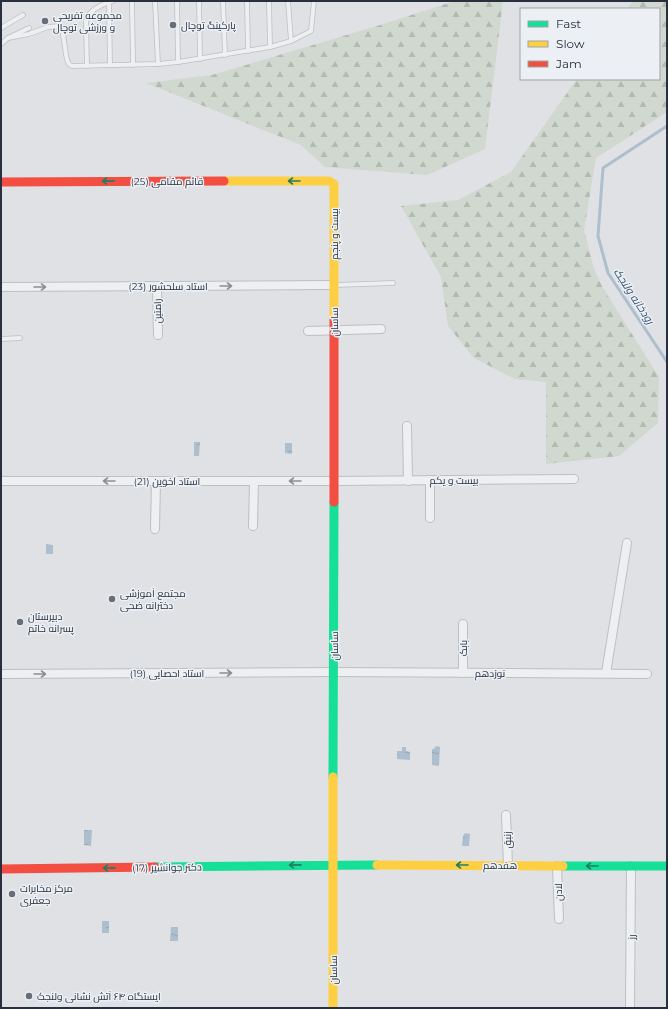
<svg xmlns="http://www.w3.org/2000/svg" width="668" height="1009" viewBox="0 0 668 1009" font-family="Montserrat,Cairo,sans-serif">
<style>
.forest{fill:url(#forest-firs)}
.water{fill:url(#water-ripples)}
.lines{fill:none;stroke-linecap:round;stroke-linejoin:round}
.stream{stroke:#adbfcf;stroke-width:3}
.lane-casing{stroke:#bdbfc2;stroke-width:5.5}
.street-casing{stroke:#bdbfc2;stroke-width:10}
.lane{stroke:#eeeff1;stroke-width:4}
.street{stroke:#eeeff1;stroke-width:8}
.fast{stroke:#16e098;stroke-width:9}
.slow{stroke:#ffcf43;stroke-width:9}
.jam{stroke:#f24e42;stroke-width:9}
.oneway{stroke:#1f7f65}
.oneway2{stroke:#8a9096}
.poi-dot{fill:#676e77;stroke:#ecf0f4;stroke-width:1.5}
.labels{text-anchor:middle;stroke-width:3;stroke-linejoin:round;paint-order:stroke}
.poi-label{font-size:10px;fill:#27303c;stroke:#ecf0f4;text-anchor:start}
.street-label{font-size:10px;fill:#27303c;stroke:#ecf0f4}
.water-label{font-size:11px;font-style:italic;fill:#33516f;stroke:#ecf0f4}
</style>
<defs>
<pattern id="forest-firs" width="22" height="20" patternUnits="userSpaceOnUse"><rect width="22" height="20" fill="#d0d8cf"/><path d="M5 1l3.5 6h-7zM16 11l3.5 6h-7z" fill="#b3bab3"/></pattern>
<pattern id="water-ripples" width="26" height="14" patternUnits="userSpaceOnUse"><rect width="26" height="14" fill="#adbfcf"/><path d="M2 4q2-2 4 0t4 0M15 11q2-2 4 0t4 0" fill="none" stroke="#95a4b3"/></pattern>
</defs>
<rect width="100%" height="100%" fill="#dfe1e4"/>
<g class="forest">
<polygon points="455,1 503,1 485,149 427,175 325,167 301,145 146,83 212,75 377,26"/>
<polygon points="633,1 667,1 667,112 596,158 584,230 594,269 603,288 659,377 658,423 619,456 546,464 546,382 515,379 474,358 448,326 441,277 401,206 458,200 511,172 577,79 659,79 659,9 627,9"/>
</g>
<g class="water">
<polygon points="194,442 200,442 199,456 194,456"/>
<polygon points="285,443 292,443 292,454 285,453"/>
<polygon points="46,544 53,545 53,554 46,554"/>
<polygon points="437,746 440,747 439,766 432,765 432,749 434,749 435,747"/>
<polygon points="402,747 406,747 406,751 410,752 410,760 397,759 397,751 402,751"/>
<polygon points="84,830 92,830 91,846 84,845"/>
<polygon points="465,833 470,834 469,846 462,846 463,836"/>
<rect x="102" y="921" width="7" height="12"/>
<polygon points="171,927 178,927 178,941 170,941"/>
</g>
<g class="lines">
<polyline class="stream" points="667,126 603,168 598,236 608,273 667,362"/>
<defs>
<g id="lane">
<polyline points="132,1 133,65"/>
<polyline points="155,1 158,64"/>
<polyline points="177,1 178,62"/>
<polyline points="199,1 200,59"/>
<polyline points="223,1 225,55"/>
<polyline points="247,1 248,51"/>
<polyline points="269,1 270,47"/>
<polyline points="288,1 291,41"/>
<polyline points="109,2 110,65"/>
<polyline points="1,28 23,15"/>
<path d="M8,38L29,34L48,27L60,26C66,36 64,58 69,64C70,65 71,66 72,66L158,64L178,62L270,47L291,41L311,31L314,1"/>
<polyline points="1,44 8,38 29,28"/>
<path d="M87,66L86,21C88,10 103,4 113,1"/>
<polyline points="335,285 393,283"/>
<polyline points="1,339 20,338"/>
</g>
<g id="street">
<polyline points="157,286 158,335"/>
<polyline points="1,287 334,285"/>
<polyline points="308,331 381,329"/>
<polyline points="407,426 408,481"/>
<polyline points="1,481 334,481 574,479"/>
<polyline points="430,518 430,480"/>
<polyline points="253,526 254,481"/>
<polyline points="155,529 156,481"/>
<polyline points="463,624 463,673"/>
<polyline points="606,673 627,543"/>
<polyline points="1,674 334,672 647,674"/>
<polyline points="506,815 508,865"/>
<polyline points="557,866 559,919"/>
<polyline points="630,1008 631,866"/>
</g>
</defs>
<use href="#lane" class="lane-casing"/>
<use href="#street" class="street-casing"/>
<use href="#lane" class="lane"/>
<use href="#street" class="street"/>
<g class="fast">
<polyline points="333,777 334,502"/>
<polyline points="563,866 667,866"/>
<polyline points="155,867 377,865"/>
</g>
<g class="slow">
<polyline points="224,181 329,181 334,184 334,320"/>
<polyline points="377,865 563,866"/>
<polyline points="333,1008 333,777"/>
</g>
<g class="jam">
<polyline points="1,182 224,181"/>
<polyline points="334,502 334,320"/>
<polyline points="1,869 155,867"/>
</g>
</g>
<defs><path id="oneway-shaft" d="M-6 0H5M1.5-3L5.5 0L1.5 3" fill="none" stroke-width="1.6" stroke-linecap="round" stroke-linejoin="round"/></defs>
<g class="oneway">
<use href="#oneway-shaft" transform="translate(108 181) rotate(179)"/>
<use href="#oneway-shaft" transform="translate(294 181) rotate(-180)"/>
<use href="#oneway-shaft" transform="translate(295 865) rotate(179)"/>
<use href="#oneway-shaft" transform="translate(462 865) rotate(-180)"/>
<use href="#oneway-shaft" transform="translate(592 866) rotate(-180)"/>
<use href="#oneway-shaft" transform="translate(109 868) rotate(179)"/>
</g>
<g class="oneway2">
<use href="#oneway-shaft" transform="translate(226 286)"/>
<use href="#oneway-shaft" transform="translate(40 287)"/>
<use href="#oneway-shaft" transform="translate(109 481) rotate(180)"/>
<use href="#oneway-shaft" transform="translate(295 481) rotate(180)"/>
<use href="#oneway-shaft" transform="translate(226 673)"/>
<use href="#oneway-shaft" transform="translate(40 674)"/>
</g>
<g class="poi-dot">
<circle cx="45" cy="21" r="4"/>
<circle cx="173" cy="25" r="4"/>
<circle cx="112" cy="599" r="4"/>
<circle cx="20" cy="622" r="4"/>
<circle cx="12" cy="894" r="4"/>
<circle cx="29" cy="996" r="4"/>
</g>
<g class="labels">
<g class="poi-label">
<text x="53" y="19">مجموعه تفریحی<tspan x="53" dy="12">و ورزشی توچال</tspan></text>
<text x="181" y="29">پارکینگ توچال</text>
<text x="120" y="597">مجتمع آموزشی<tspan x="120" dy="12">دخترانه ضحی</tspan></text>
<text x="28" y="620">دبیرستان<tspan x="28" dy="12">پسرانه خاتم</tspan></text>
<text x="20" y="892">مرکز مخابرات<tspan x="20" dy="12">جعفری</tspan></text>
<text x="37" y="1000">ایستگاه ۶۴ آتش نشانی ولنجک</text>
</g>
<g class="street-label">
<text x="167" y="185">قائم مقامی (25)</text>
<text transform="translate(334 234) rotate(-90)" y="4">بیست و پنجم</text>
<text x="168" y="290">استاد سلحشور (23)</text>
<text transform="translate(157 311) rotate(-91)" y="4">رامتین</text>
<text transform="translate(334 322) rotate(-90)" y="4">ساسان</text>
<text x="454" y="484">بیست و یکم</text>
<text x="167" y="485">استاد اَخوَين (21)</text>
<text transform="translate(334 646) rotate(-90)" y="4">ساسان</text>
<text transform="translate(463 648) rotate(-90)" y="4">بابک</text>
<text x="167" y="677">استاد احصایی (19)</text>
<text x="490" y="677">نوزدهم</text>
<text transform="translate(507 840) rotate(-92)" y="4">زنبق</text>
<text x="500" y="869">هفدهم</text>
<text transform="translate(167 867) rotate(-1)" y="4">دکتر جوانشیر (17)</text>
<text transform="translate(558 892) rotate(-91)" y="4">لادن</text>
<text transform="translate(631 937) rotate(-89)" y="4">رز</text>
<text transform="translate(333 970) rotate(-90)" y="4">ساسان</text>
</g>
<g class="water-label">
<text transform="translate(634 296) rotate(57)" y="4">رودخانه ولنجک</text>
</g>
</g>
<rect width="668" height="1009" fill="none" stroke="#27303c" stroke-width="4"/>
<rect x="520" y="8" width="140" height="72" fill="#ecf0f4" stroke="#9da3aa"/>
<rect x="528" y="21" width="20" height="6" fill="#16e098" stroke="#9da3aa"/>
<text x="556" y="28" font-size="12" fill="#27303c">Fast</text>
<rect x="528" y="41" width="20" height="6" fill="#ffcf43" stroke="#9da3aa"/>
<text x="556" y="48" font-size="12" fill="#27303c">Slow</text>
<rect x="528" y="61" width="20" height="6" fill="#f24e42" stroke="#9da3aa"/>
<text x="556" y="68" font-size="12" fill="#27303c">Jam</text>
</svg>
